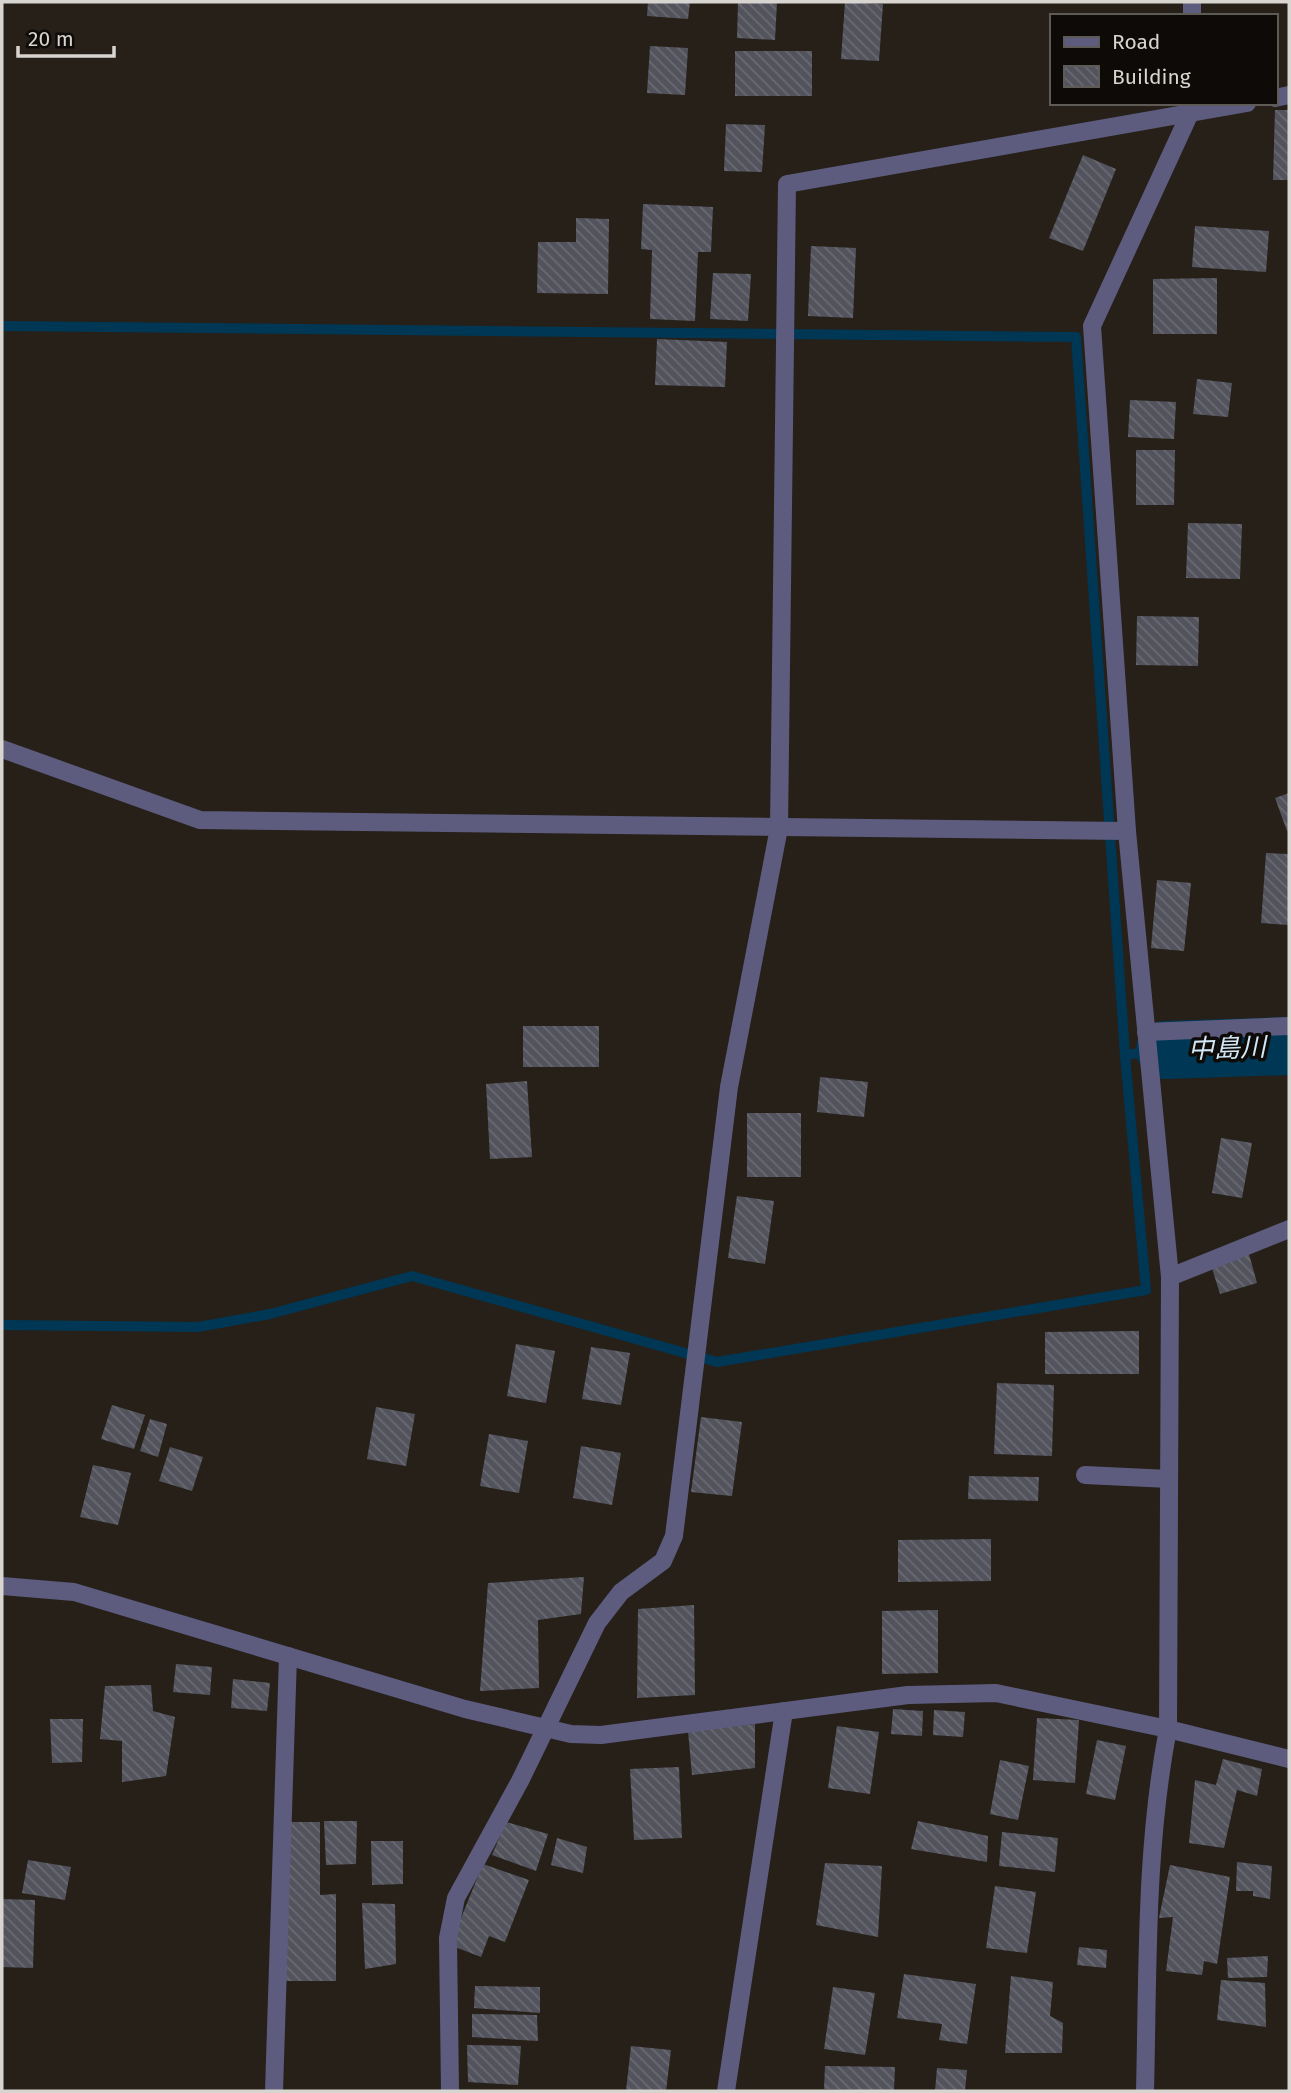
<svg xmlns="http://www.w3.org/2000/svg" width="1291" height="2093" viewBox="0 0 1291 2093" font-family="'Fira Sans','Noto Sans JP',sans-serif">
<style>
.lines{fill:none;stroke-linecap:round;stroke-linejoin:round}
.stream{stroke:#003755;stroke-width:10}
.river{stroke:#003755;stroke-width:58}
.building{fill:url(#building-back-hatch)}
.minor{stroke:#5d5c7f;stroke-width:18}
.labels{text-anchor:middle;stroke-width:7;stroke-linejoin:round;paint-order:stroke}
.water-label{font-size:26px;font-style:italic;fill:#d3e8f7;stroke:#0d0a07}
</style>
<defs>
<pattern id="building-back-hatch" width="6" height="6" patternUnits="userSpaceOnUse" patternTransform="scale(1.75)"><rect width="6" height="6" fill="#52535c"/><path d="M-1 5l2 2M0 0l6 6M5-1l2 2" fill="none" stroke="#6a6b72"/></pattern>
</defs>
<rect width="100%" height="100%" fill="#262019"/>
<g class="lines">
<g class="stream">
<polyline points="2,326 1076,337 1125,1055"/>
<polyline points="2,1325 198,1327 270,1314 412,1276 717,1362 1146,1290 1125,1055 1165,1050"/>
</g>
<polyline class="river" points="1165,1050 1289,1046"/>
</g>
<g class="building">
<polygon points="648,2 690,2 688,19 647,16"/>
<polygon points="738,2 777,2 775,40 737,38"/>
<polygon points="845,2 883,4 879,61 841,59"/>
<polygon points="650,46 688,48 685,95 647,93"/>
<rect x="735" y="51" width="77" height="45"/>
<polygon points="1275,110 1289,110 1289,180 1273,180"/>
<polygon points="726,124 765,125 762,172 724,171"/>
<polygon points="1083,155 1116,169 1083,251 1049,238"/>
<polygon points="643,204 713,207 711,252 698,252 695,321 650,319 652,250 641,249"/>
<polygon points="576,218 609,219 608,294 537,293 538,242 576,242"/>
<polygon points="1195,226 1269,231 1266,272 1192,267"/>
<polygon points="811,246 856,248 853,318 808,316"/>
<polygon points="713,273 751,274 748,321 710,319"/>
<polygon points="1217,278 1217,334 1153,334 1153,279"/>
<polygon points="657,339 727,342 725,387 655,385"/>
<polygon points="1197,379 1232,383 1228,417 1193,414"/>
<polygon points="1130,400 1176,402 1174,439 1128,437"/>
<polygon points="1136,450 1175,450 1174,505 1136,505"/>
<polygon points="1188,523 1242,524 1240,579 1186,578"/>
<polygon points="1137,616 1199,617 1198,666 1136,665"/>
<polygon points="1289,793 1289,830 1287,831 1275,798"/>
<polygon points="1266,853 1289,854 1289,925 1261,923"/>
<polygon points="1157,880 1191,883 1184,951 1151,948"/>
<rect x="523" y="1026" width="76" height="41"/>
<polygon points="820,1077 868,1082 864,1117 817,1112"/>
<polygon points="527,1081 532,1157 490,1159 486,1084"/>
<rect x="747" y="1113" width="54" height="64"/>
<polygon points="1221,1138 1252,1143 1242,1198 1212,1193"/>
<polygon points="737,1196 774,1201 765,1264 728,1258"/>
<polygon points="1249,1254 1257,1283 1220,1294 1211,1265"/>
<polygon points="1139,1331 1139,1374 1045,1374 1045,1332"/>
<polygon points="516,1344 555,1351 546,1403 507,1396"/>
<polygon points="591,1347 630,1353 621,1405 582,1399"/>
<polygon points="997,1383 1054,1385 1052,1456 994,1454"/>
<polygon points="112,1405 145,1415 134,1449 101,1439"/>
<polygon points="376,1407 415,1414 406,1466 367,1459"/>
<polygon points="701,1417 742,1422 732,1496 691,1492"/>
<polygon points="150,1419 167,1424 158,1457 140,1451"/>
<polygon points="489,1434 528,1441 519,1493 480,1486"/>
<polygon points="581,1446 621,1453 612,1505 573,1498"/>
<polygon points="170,1447 203,1457 192,1491 159,1481"/>
<polygon points="93,1465 131,1473 118,1525 80,1517"/>
<polygon points="969,1476 1039,1477 1038,1501 968,1499"/>
<polygon points="991,1539 991,1581 898,1582 898,1540"/>
<polygon points="584,1577 581,1614 538,1620 539,1688 480,1691 488,1583"/>
<polygon points="694,1605 695,1695 637,1698 638,1609"/>
<polygon points="938,1610 938,1673 882,1674 882,1611"/>
<polygon points="176,1664 212,1667 210,1695 173,1692"/>
<polygon points="233,1679 270,1683 267,1711 231,1708"/>
<polygon points="151,1685 153,1711 175,1717 166,1776 122,1782 122,1741 100,1739 105,1686"/>
<polygon points="893,1709 923,1711 922,1736 891,1734"/>
<polygon points="934,1710 965,1712 963,1737 933,1735"/>
<polygon points="1037,1718 1079,1720 1075,1783 1033,1780"/>
<polygon points="50,1719 83,1719 82,1762 52,1763"/>
<polygon points="755,1724 755,1768 692,1775 688,1731"/>
<polygon points="837,1726 879,1732 870,1794 828,1788"/>
<polygon points="1097,1740 1126,1746 1115,1800 1086,1794"/>
<polygon points="1223,1759 1262,1769 1257,1796 1237,1790 1224,1848 1189,1843 1195,1780 1216,1785"/>
<polygon points="1000,1760 1029,1766 1018,1820 990,1814"/>
<polygon points="679,1767 682,1838 634,1840 630,1769"/>
<polygon points="324,1821 357,1821 356,1864 326,1865"/>
<polygon points="918,1821 988,1836 987,1862 911,1849"/>
<polygon points="286,1822 320,1822 320,1895 336,1894 336,1981 286,1981"/>
<polygon points="506,1822 548,1834 536,1871 492,1855"/>
<polygon points="1002,1832 1058,1838 1055,1872 999,1866"/>
<polygon points="557,1838 587,1847 583,1873 551,1865"/>
<polygon points="371,1841 403,1841 403,1884 372,1885"/>
<polygon points="28,1860 71,1867 65,1900 22,1893"/>
<polygon points="1237,1862 1272,1866 1270,1899 1253,1896 1253,1891 1236,1891"/>
<polygon points="825,1863 882,1866 878,1937 816,1925"/>
<polygon points="483,1864 529,1880 505,1942 489,1936 481,1957 450,1945"/>
<polygon points="1170,1865 1230,1877 1217,1964 1204,1961 1202,1975 1166,1971 1173,1917 1159,1918"/>
<polygon points="995,1886 1036,1892 1027,1953 986,1948"/>
<polygon points="2,1899 35,1900 33,1968 2,1967"/>
<polygon points="362,1903 395,1904 396,1964 365,1969"/>
<polygon points="1079,1947 1107,1950 1106,1968 1077,1965"/>
<polygon points="1268,1956 1267,1977 1228,1978 1227,1958"/>
<polygon points="904,1974 976,1984 967,2044 939,2040 942,2024 897,2018"/>
<polygon points="1011,1976 1053,1982 1050,2016 1063,2023 1062,2053 1005,2053"/>
<polygon points="1221,1980 1265,1983 1266,2027 1217,2020"/>
<polygon points="475,1986 540,1987 540,2013 474,2008"/>
<polygon points="833,1987 875,1993 865,2055 824,2049"/>
<polygon points="472,2014 537,2015 538,2041 472,2037"/>
<polygon points="467,2045 521,2046 518,2085 468,2082"/>
<polygon points="631,2046 671,2050 666,2091 626,2091"/>
<polygon points="825,2066 895,2067 894,2091 824,2089"/>
<polygon points="937,2068 967,2070 965,2091 935,2091"/>
</g>
<g class="lines">
<g class="minor">
<polyline points="1192,16 1192,2"/>
<polyline points="1275,98 1289,95"/>
<polyline points="2,749 200,820 1127,831"/>
<polyline points="1146,1032 1289,1026"/>
<polyline points="1170,1277 1289,1229"/>
<polyline points="1085,1475 1169,1479"/>
<polyline points="2,1586 74,1592 465,1709 571,1734 601,1735 908,1695 996,1693 1168,1729 1289,1759"/>
<polyline points="274,2091 288,1656"/>
<polyline points="450,2091 448,1938 456,1898 520,1781 597,1623 621,1592 663,1561 674,1536 729,1087 779,828 787,184 1247,103"/>
<polyline points="726,2091 784,1711"/>
<path d="M1145,2091C1148,1970 1145,1848 1168,1729L1170,1277L1127,831L1092,326L1190,113V107"/>
</g>
</g>
<g class="labels">
<g class="water-label">
<text transform="translate(1227 1048) rotate(-2)" y="9">中島川</text>
</g>
</g>
<rect width="1291" height="2093" fill="none" stroke="#d8d4d0" stroke-width="7"/>
<rect x="1050" y="14" width="228" height="91" fill="#0d0a07" stroke="#5e5b57" stroke-width="2"/>
<rect x="1064" y="37" width="35" height="10" fill="#5d5c7f" stroke="#5e5b57" stroke-width="2"/>
<text x="1112" y="49" font-size="21" fill="#d8d4d0">Road</text>
<rect x="1064" y="66" width="35" height="21" fill="url(#building-back-hatch)" stroke="#5e5b57" stroke-width="2"/>
<text x="1112" y="84" font-size="21" fill="#d8d4d0">Building</text>
<path d="M18 46v10h96v-10" fill="none" stroke="#d8d4d0" stroke-width="3.5"/>
<text x="28" y="46" font-size="21" fill="#d8d4d0" stroke="#0d0a07" stroke-width="5" paint-order="stroke">20 m</text>
</svg>
